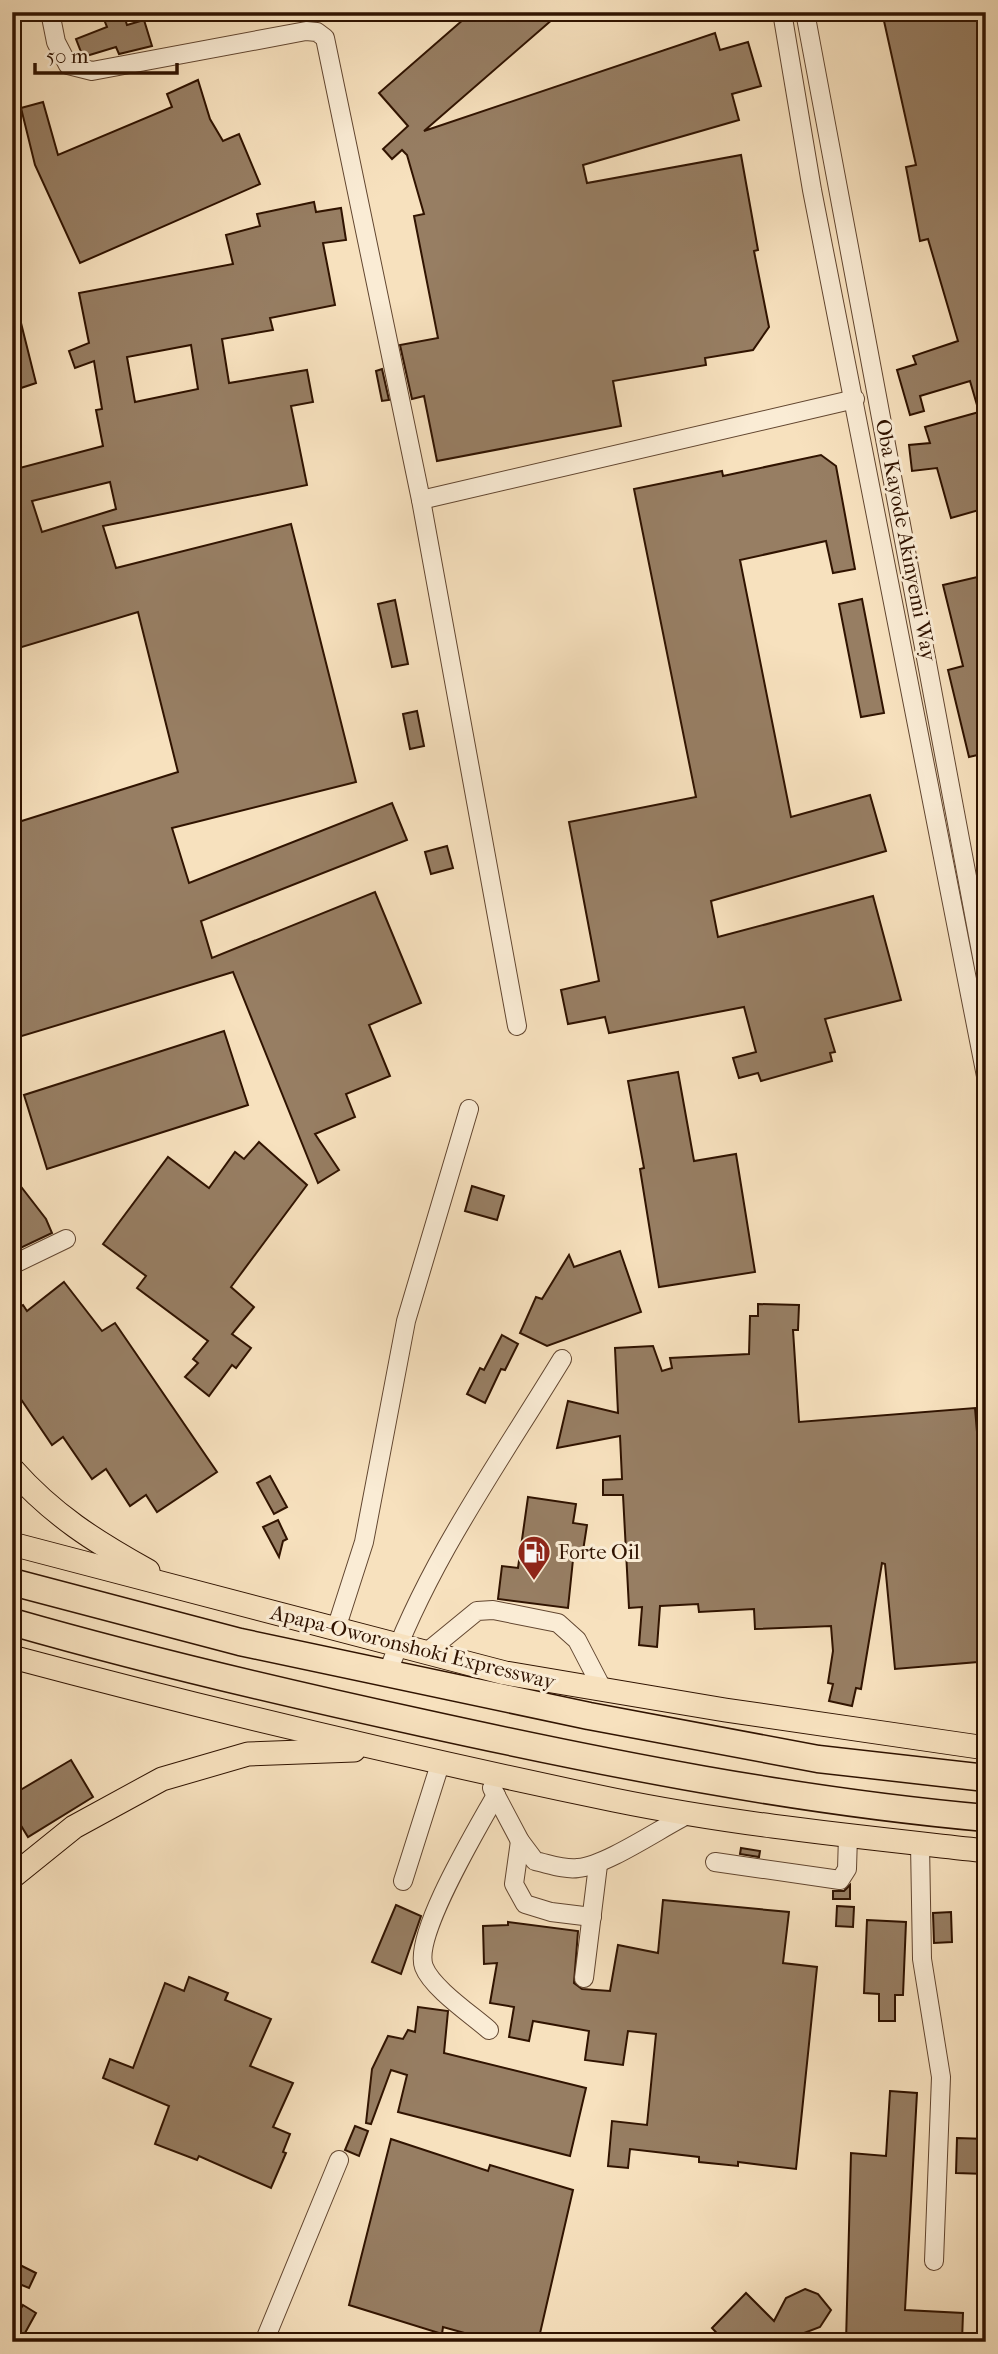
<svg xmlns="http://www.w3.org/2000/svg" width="998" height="2354" viewBox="0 0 998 2354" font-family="'IM FELL French Canon',serif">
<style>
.building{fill:#977e63;stroke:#301300;stroke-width:2;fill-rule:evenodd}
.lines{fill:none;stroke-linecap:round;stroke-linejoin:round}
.minor-casing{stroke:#624630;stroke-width:20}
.major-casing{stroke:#301300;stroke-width:25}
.highway-casing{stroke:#301300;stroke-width:29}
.minor{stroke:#faecd5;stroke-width:18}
.major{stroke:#f7e1be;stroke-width:23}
.highway{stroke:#f7e1be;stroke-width:26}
.labels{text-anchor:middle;stroke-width:6;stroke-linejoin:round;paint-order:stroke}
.street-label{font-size:21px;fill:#301300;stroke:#faecd5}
.poi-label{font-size:21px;fill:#301300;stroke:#faecd5;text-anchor:start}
</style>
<rect width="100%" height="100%" fill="#f7e1be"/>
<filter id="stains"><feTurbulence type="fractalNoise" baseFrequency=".00286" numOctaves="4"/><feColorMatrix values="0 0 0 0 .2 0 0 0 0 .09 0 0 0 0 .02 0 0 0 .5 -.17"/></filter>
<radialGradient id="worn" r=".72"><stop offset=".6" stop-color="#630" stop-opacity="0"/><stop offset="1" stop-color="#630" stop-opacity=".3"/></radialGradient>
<g class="building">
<polygon points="101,12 123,12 127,25 144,20 152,46 119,54 116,47 83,57 76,39 107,27"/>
<polygon points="472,12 561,12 424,131 715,33 720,50 748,42 761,86 732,94 739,120 583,165 587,183 741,155 758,250 754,251 769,327 753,350 705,358 706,365 613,381 621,426 437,461 424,396 412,399 400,345 438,338 414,216 424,214 407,155 402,150 392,159 383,149 408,126 379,93"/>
<polygon points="882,12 986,12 986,508 951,518 937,468 912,471 909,445 930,443 925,427 979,412 970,381 920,396 924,411 910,415 897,370 916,364 913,356 958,341 928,239 920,241 906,167 916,165"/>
<polygon points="198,80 210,119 223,141 239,134 260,184 80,263 35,165 21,108 43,102 58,155 172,107 167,94"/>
<path d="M314,202L316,212L341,208L346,240L323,243L335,305L270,318L273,330L222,339L229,383L307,370L313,402L291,406L307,485L103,526L116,568L291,524L356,782L172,828L189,883L392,803L407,840L201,921L212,958L375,892L421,1003L369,1025L390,1076L346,1094L355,1117L315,1134L339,1170L318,1183L233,972L12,1039V824L178,772L138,612L12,650V470L103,446L96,410L102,409L94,361L75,368L69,351L89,343L79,293L233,264L226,235L260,226L257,214ZM191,345L198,389L135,402L127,357ZM110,482L116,509L42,532L32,501Z"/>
<polygon points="18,311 36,383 12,391 12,312"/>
<polygon points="382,369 389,400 382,401 376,371"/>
<polygon points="821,455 836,466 855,569 833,573 826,541 740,560 791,817 870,795 886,851 711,901 718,937 873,896 901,1000 825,1019 835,1052 830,1053 832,1061 761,1081 758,1073 739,1078 733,1058 756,1052 744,1007 609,1033 605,1017 568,1024 561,990 599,981 569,822 696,797 634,489 722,471 723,476"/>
<polygon points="986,575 986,753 969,757 948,670 963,666 943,585"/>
<polygon points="862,599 884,713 861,717 839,604"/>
<polygon points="395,600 408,664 392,667 378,604"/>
<polygon points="417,711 424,746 410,749 403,714"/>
<polygon points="447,846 453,868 431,874 425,852"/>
<polygon points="224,1031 248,1105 47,1169 24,1095"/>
<polygon points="678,1072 694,1161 736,1154 755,1272 659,1287 640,1169 644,1168 628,1081"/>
<polygon points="259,1142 307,1185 231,1287 254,1307 232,1334 251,1348 236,1368 232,1365 209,1396 185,1377 198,1363 193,1359 208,1341 137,1288 146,1276 103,1244 168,1157 209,1188 235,1152 244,1159"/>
<polygon points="12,1175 46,1219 52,1233 12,1252"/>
<polygon points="472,1186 504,1196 497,1220 465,1211"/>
<polygon points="620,1251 641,1312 547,1346 520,1333 536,1297 542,1299 569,1255 574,1267"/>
<polygon points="64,1282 102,1331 115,1323 217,1472 157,1512 146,1495 130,1506 106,1469 92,1479 63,1437 52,1445 12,1386 12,1311 23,1305 27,1311"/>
<polygon points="758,1304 799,1305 798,1330 793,1330 799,1422 975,1408 986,1539 986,1642 978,1662 895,1669 885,1564 882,1563 861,1689 856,1688 852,1706 829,1701 833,1684 828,1683 833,1651 831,1626 755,1629 754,1609 699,1612 698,1604 660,1606 657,1647 639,1645 642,1607 629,1608 623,1495 603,1495 603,1480 622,1479 620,1436 557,1448 568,1401 618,1413 615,1348 653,1346 662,1371 672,1368 670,1358 749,1354 750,1316 758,1316"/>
<polygon points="502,1335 518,1344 505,1370 501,1369 485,1403 467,1394 480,1368 484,1370"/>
<polygon points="270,1476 287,1507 274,1514 257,1483"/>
<polygon points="528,1497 576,1504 573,1523 587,1525 583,1551 574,1550 568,1608 498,1599 502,1566 518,1568"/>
<polygon points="278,1520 287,1539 283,1541 279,1557 263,1527"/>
<polygon points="71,1760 93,1797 28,1837 12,1811 12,1795"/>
<polygon points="741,1848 760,1851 759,1857 740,1854"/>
<polygon points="850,1885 850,1899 833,1899 833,1891 844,1891"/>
<polygon points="663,1900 789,1912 783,1963 817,1967 796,2169 738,2162 738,2166 699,2162 699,2157 630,2149 628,2168 608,2166 612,2121 647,2125 656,2034 628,2031 623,2065 585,2060 589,2031 533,2021 529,2041 509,2037 514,2007 490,2003 497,1963 484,1964 483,1926 508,1925 508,1922 578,1931 574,1983 582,1989 610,1991 618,1945 658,1953"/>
<polygon points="396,1905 421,1916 401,1974 372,1962"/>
<polygon points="837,1906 854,1907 853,1927 836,1926"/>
<polygon points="951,1912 952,1942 934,1943 933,1913"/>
<polygon points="867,1920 906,1922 903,1995 895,1995 895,2021 879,2021 879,1994 864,1993"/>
<polygon points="189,1977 228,1993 225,2000 271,2019 250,2066 293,2083 273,2127 290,2134 283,2152 286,2153 271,2188 199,2156 197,2160 155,2144 169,2106 103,2078 110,2059 133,2068 165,1983 184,1991"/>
<polygon points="418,2007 448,2011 444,2053 586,2088 570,2156 398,2112 407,2075 391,2070 371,2124 366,2123 372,2069 388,2036 403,2039 408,2030 415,2032"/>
<polygon points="890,2091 917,2093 905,2310 963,2313 962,2342 846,2342 851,2153 886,2156"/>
<polygon points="355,2126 368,2131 359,2156 345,2150"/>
<polygon points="957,2138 986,2139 986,2174 956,2173"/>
<polygon points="391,2139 488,2171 490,2165 573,2190 538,2342 497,2342 443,2327 442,2334 349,2305"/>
<polygon points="12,2261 36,2273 29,2288 12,2281"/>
<polygon points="805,2289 818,2294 831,2310 820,2327 791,2338 795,2342 725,2342 712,2328 746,2293 774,2321 786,2298"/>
<polygon points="23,2305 36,2313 20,2342 12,2342 12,2323"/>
</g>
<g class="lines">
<defs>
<g id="minor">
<polyline points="50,12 56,42 68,65 92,71 306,31 317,32 325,38 421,500 517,1026"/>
<polyline points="782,12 812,190 986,1076"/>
<polyline points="805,12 986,978"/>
<polyline points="421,500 855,399"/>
<polyline points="12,1265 66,1239"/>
<polyline points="336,1629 364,1542 406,1321 469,1109"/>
<polyline points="427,1652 477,1611 493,1610 558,1623 577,1640 603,1690"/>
<path d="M387,1675C427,1563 500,1461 562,1359"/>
<path d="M492,1788L520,1841L535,1861C549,1864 565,1870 578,1868C606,1866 662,1827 691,1813"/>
<polyline points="520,1841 514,1884 525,1904 551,1912 592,1917"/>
<polyline points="920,1844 922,1959 941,2077 934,2261"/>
<polyline points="715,1862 840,1880 847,1869 848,1836"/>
<polyline points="403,1881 441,1761"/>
<polyline points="584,1978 598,1865"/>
<path d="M489,2030C472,2015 432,1988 424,1967C412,1936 479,1826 496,1795"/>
<polyline points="264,2342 339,2160"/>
</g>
<g id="major">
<path d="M12,1469C53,1515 94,1541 148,1571"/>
<polyline points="12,1544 505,1673 725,1710 986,1748"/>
<path d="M12,1657C211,1710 412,1758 614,1800C736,1825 862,1837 986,1851"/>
<polyline points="12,1877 74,1827 162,1779 248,1754 354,1750"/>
</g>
<g id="highway">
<polyline points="12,1582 240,1642 589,1716 818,1759 986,1778"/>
<path d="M12,1622C148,1661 285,1693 423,1723C609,1764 796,1801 986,1818"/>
</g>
</defs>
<use href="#minor" class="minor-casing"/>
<use href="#major" class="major-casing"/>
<use href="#highway" class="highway-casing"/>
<use href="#minor" class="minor"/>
<use href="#major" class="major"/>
<use href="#highway" class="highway"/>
</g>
<defs>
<symbol id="fuel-pin" viewBox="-11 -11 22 30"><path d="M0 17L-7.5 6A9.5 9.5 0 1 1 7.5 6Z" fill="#8f2418" stroke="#faecd5"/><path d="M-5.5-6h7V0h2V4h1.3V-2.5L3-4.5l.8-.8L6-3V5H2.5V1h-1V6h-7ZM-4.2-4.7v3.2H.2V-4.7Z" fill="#fff"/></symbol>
</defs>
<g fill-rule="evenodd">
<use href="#fuel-pin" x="515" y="1533" width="38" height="52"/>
</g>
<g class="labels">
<g class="street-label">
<text transform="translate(906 540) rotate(79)" y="7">Oba Kayode Akinyemi Way</text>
<text transform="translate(413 1647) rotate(14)" y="7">Apapa-Oworonshoki Expressway</text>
</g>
<g class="poi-label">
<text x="558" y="1559">Forte Oil</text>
</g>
</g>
<rect width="998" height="2354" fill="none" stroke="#f7e1be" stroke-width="42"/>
<rect x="14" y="14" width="970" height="2326" fill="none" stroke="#301300" stroke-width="3.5"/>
<rect x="21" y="21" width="956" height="2312" fill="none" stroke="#301300" stroke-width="2"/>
<path d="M35 63v10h142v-10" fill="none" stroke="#301300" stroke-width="3.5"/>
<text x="46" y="63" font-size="21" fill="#301300" stroke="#faecd5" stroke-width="5" paint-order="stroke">50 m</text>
<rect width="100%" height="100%" filter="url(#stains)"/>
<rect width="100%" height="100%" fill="url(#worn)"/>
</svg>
